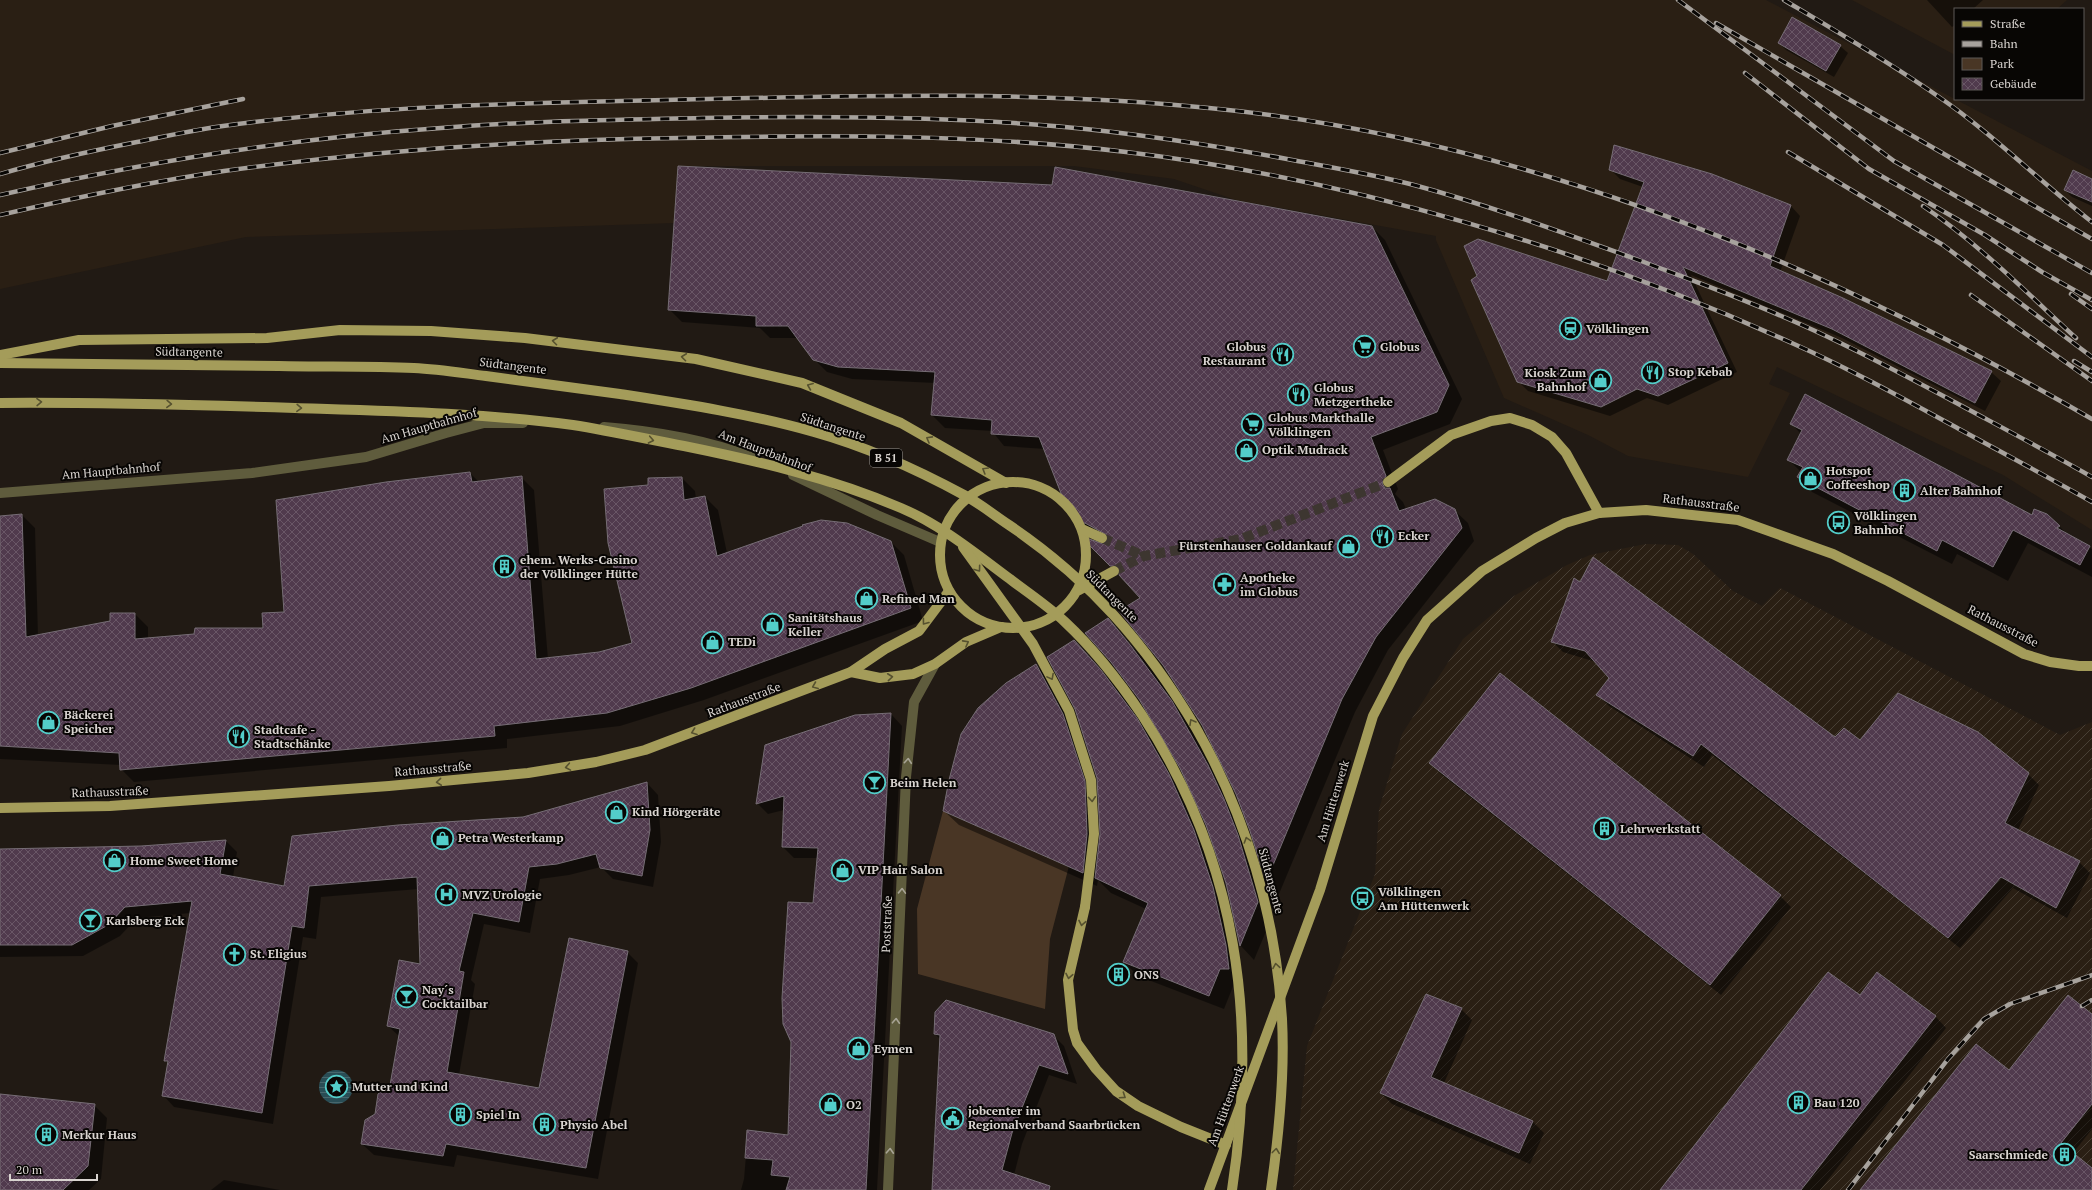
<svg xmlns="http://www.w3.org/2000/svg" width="2092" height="1190" viewBox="0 0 2092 1190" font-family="'PT Serif',serif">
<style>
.built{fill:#2a1f14}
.industrial{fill:url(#industrial-furrows)}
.park{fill:#493625}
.water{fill:url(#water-rules)}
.shadow{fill:#0007}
.building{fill:url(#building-cross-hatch);stroke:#766d75}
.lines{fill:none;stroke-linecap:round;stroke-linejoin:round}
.major-tunnel{stroke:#3d3630;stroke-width:10;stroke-dasharray:10 5;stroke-linecap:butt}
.minor{stroke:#5f5c3d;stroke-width:10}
.major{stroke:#a49c5a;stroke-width:10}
.rail-casing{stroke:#a7a29d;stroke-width:4.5}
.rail{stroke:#080604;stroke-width:3;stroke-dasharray:9;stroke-linecap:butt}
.major-bridge{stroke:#a49c5a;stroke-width:10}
.oneway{stroke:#56512f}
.oneway2{stroke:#a8a495}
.labels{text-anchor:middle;stroke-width:4;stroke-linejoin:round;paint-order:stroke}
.shield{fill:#080604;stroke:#9a9693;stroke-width:1}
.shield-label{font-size:11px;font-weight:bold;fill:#d9d4d0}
.poi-label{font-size:12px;font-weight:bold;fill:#d9d4d0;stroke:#080604;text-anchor:start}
.street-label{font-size:12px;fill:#d9d4d0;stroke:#080604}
</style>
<defs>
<pattern id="industrial-furrows" width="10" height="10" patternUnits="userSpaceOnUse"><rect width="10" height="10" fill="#2a1f14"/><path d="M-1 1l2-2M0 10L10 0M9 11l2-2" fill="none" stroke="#483f35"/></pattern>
<pattern id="water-rules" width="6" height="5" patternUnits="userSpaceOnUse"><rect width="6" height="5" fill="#294d55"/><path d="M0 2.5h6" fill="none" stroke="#47666c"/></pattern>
<pattern id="building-cross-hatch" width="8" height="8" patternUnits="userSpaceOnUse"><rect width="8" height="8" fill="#503a4d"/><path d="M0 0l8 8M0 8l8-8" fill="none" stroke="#695666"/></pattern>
</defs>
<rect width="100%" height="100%" fill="#211a14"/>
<g class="built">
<polygon points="0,0 1766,0 2092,171 2092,530 2003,475 1777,367 1769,384 1790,393 1748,477 1628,456 1588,435 1504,398 1436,240 1436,236 1236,200 1174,179 1074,166 679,166 675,223 246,237 0,289"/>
<polygon points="1852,0 2067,0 2057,9 1955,9 1955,55"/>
</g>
<polygon class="industrial" points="1646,544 1678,545 1693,554 1733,591 1762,606 1780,588 2060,735 2092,722 2092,1190 1293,1190 1307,1046 1375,874 1379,809 1402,734 1463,639 1514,596 1567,565 1590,555"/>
<polygon class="park" points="943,811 1069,866 1050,939 1045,1009 918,974 917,909"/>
<circle class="water" cx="336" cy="1087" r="17"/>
<g class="shadow">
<polygon points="1927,0 1983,0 1973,9 1955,9 1955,25 1952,27"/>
<polygon points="1779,43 1840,46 1848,53 1834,77 1786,50"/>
<polygon points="1610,169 1791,206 1800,216 1780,272 1991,372 2001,381 1985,411 1842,338 1691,275 1737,372 1668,405 1647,398 1610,416 1528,391 1518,381 1607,282 1643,187 1620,179"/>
<polygon points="2092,180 2092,206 2072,197 2065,190"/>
<polygon points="1372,227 1385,240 1462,399 1450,424 1383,450 1398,489 1395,494 1403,502 1406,509 1454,510 1468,523 1474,541 1388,650 1355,712 1279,894 1267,882 1251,830 1237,794 1141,598 1090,545 1103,546 1109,541 1098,535 1091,537 1078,524 1045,449 1004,446 992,431 945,428 932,415 935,383 852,379 827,372 814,359 798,338 770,338 760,328 682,322 669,309"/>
<polygon points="1792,424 2059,526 2068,535 2092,549 2092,577 2028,543 2008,581 1957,554 1952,564 1812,492 1798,477 1801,472 1788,459 1801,434"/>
<polygon points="470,473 479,482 521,477 534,490 548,659 599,652 633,644 650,486 682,478 695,491 696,499 705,497 718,510 727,553 891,542 904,555 923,621 704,700 620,726 507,739 507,748 134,782 121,769 121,765 0,759 0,517 22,515 35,528 38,636 111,622 135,614 148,627 148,639 264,629"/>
<polygon points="1575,580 1835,738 2028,774 2039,785 2018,830 2079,862 2090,873 2067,918 2013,888 1960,948 1712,755 1704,767 1609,706 1598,695 1610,678 1596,662 1563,652 1552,641"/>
<polygon points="1107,620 1146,661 1186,717 1222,780 1272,917 1254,960 1241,946 1227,883 1207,825 1181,767"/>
<polygon points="1074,641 1115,686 1142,722 1183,789 1227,902 1240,960 1243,983 1234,984 1224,1009 1138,976 1124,962 1146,909 1111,893 1098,880 1097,886 959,825 944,811 1036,665 1051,680 1077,729 1099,796 1098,778"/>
<polygon points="891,714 902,726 877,1190 741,1190 744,1179 748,1132 788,1136 818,858 794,858 783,847 784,810 768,814 757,803"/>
<polygon points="1430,763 1780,896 1791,907 1721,995 1441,774"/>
<polygon points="647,783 658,795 661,842 653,887 613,879 601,867 569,875 540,879 530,933 484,924 471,980 475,984 459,1075 540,1089 627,952 638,963 598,1179 457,1155 454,1167 374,1155 362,1144 391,1086 400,1037 388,1026 422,965 419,889 321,897 316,939 303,937 273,1124 174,1107 163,1095 169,1064 166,1061 191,913 137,918 120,936 83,956 0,957 0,850 141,847 226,841 237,852 233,877 285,887"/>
<polygon points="1877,973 1936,1017 1946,1028 1820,1190 1661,1190 1860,997"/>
<polygon points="1461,1009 1472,1020 1444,1083 1533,1122 1544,1133 1530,1164 1392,1104 1381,1093"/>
<polygon points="2092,1015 2092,1129 2073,1153 2092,1169 2092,1190 1862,1190 2009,1071"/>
<polygon points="935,1034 1053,1035 1064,1046 1077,1084 1049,1075 1022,1144 1014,1175 1040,1190 933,1190 941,1040"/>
<polygon points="0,1095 94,1105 107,1118 101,1179 89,1190 0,1190"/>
<polygon points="224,1180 280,1190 211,1190"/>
</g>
<g class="building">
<polygon points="1792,17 1841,45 1826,71 1778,43"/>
<polygon points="1614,145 1712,174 1791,205 1770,266 1843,298 1992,371 1975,403 1832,329 1683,267 1728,363 1658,396 1637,389 1601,407 1517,382 1471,280 1477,276 1464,246 1478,239 1607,281 1644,182 1609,170"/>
<polygon points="678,166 1052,185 1055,167 1372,226 1449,385 1437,412 1371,437 1386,476 1382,483 1385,488 1390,488 1399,511 1435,499 1455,509 1462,528 1376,637 1342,699 1266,882 1250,831 1236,794 1202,725 1163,665 1119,611 1140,598 1119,575 1120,571 1118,566 1110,566 1089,545 1084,537 1103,544 1108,540 1107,535 1085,523 1077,525 1064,501 1039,437 991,434 992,420 931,415 935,372 838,367 813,360 788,326 756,326 756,316 668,310"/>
<polygon points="2073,170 2092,179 2092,202 2064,190"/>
<polygon points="1805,394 2032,515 2034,509 2047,514 2060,526 2057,528 2090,546 2080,565 2013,530 1993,567 1942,540 1937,551 1797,477 1803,467 1787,460 1802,430 1790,424"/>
<polygon points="470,472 472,482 522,476 536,659 599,652 632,643 608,543 604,489 648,485 648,478 682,477 684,500 705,496 717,556 803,526 802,525 821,520 847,523 891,541 911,608 691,688 607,713 494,726 495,736 120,770 119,753 0,746 0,516 22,514 26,637 110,621 110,613 135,613 135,639 194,634 195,628 263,628 262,613 284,612 276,500 386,482"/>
<polygon points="1593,557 1835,737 1844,728 1860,740 1898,693 1978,732 2029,773 2005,823 2080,861 2056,908 2001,877 1948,938 1701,744 1693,756 1596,695 1609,678 1585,651 1551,642 1574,578 1580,582"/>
<polygon points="1108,618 1131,646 1172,701 1208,765 1224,799 1238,835 1258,902 1240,946 1226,883 1206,825 1180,768 1139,699 1111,662 1085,633"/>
<polygon points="1074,640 1101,670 1137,718 1169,774 1194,830 1213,887 1226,945 1229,969 1220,969 1209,996 1123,962 1148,903 1095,878 1100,834 1097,778 1075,709 1047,657"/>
<polygon points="1036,664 1063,714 1085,781 1087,834 1083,873 943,811 949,780 961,734 978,708 1006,683"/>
<polygon points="1500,673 1781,895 1710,985 1429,763"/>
<polygon points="891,713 866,1190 786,1190 790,1177 771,1175 773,1160 745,1158 747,1130 788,1135 791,1042 783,1024 782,998 788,902 813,903 818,848 782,847 784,796 756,804 765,745 855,715"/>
<polygon points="647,782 650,830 642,876 600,868 596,854 557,864 529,867 519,922 473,913 459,971 464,972 447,1072 539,1088 569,938 628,951 586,1168 446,1144 443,1156 361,1144 365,1120 375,1114 378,1094 390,1085 400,1029 387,1026 399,960 420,964 417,877 309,886 304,928 292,926 262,1113 162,1096 168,1061 164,1061 192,901 125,907 108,925 72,945 0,945 0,849 141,846 226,840 220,874 284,886 292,836 398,825 523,817"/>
<polygon points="1828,972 1860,995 1877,972 1936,1016 1801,1190 1660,1190"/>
<polygon points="1426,994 1462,1008 1431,1077 1533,1121 1519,1153 1380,1093"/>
<polygon points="2068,995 2092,1014 2092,1104 2061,1143 2092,1168 2092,1190 1860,1190 1976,1044 2009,1070"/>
<polygon points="946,1000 1054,1034 1068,1074 1039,1065 1012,1133 1002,1170 1050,1186 1049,1190 932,1190 940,1035 934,1034 935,1012"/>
<polygon points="0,1094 95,1104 88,1166 63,1190 0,1190"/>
</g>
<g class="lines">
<g class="major-tunnel">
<polyline points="1102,538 1144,556"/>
<polyline points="1114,571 1144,556 1241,539 1388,482"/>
</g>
<g class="minor">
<path d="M604,427C655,431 704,439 751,457"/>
<polyline points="793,475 877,515 940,542"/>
<polyline points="0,493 252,473 366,457 446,433 484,423 523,423"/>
<polyline points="888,1190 906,777 914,702 935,664"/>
</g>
<g class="major">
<polyline points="0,355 79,340 267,338 340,330 431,331 525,338 696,359 802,383 901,423 1006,483"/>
<polyline points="1388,482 1451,435 1491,421 1510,418 1532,425 1552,437 1566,453 1599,513"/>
<circle cx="1013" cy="555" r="73"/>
<polyline points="1082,529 1102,538"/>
<polyline points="1079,590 1114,571"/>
<polyline points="851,672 880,678 913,674 935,664 966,642 1001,627"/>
<polyline points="0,808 110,806 389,786 528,773 596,762 645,750 851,672 885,649 919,631 949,591"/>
<polyline points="1085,907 1068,980 1073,1030 1077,1043 1096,1069 1116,1091 1138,1106 1181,1127 1226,1145"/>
<polyline points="1209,1190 1320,890 1373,716 1403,658 1427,620 1482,571 1536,538 1565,523 1599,513 1646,510 1738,520 1833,554 1888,581 2024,654 2050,662 2079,666 2092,666"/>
</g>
<defs>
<g id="rail">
<polyline points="1678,0 1894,161 2092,273"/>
<path d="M1784,0C1836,31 1889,62 1939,97C1993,134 2040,182 2092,222"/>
<polyline points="1716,23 2092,239"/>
<polyline points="1745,73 1869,169 1985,235 2042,272 2092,300"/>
<polyline points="1788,152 1943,245 2092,357"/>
<polyline points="0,153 112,126 243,99"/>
<path d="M0,174C45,161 91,151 137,142C166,136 194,130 223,126C370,106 518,103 666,100C847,96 1028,90 1209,108C1522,138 1821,262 2092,419"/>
<path d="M0,195C145,162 292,138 441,128C527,121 615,120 702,118C810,116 919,116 1028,124C1115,130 1201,143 1287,159C1329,167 1372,174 1414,185C1492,206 1566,234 1641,261C1699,283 1757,304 1813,330C1859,351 1904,375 1949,399C1997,425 2045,450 2092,477"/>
<path d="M1923,206C1979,244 2026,292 2076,338"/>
<path d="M0,215C74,198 149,182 224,171C376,150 528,140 680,138C829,135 979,134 1126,152C1351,179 1588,250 1794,344C1850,369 1904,399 1959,429C2003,453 2048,477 2092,502"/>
<polyline points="2071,294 2092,309"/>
<polyline points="1971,295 2092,381"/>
<polyline points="2074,361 2092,372"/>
<polyline points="2082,1006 2092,1000"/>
<polyline points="1848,1190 1948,1059 1984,1019 2010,1004 2092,975"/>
</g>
</defs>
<use href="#rail" class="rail-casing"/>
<use href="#rail" class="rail"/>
<g class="major-bridge">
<path d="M0,363C93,364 186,365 279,366C324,367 369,366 414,368C438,369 462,373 486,376C531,382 575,388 620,394C685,404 751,414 814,432C864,446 918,470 964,495C979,503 994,515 1009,525C1089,579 1147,645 1196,728C1247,817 1276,918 1282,1019C1285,1076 1279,1134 1271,1190"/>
<path d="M0,403C99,402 197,405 295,408C388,411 481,413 573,425C610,431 647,439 684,446C758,461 831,478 901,508C941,525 975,553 1010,579C1028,593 1048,606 1065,622C1095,650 1119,681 1142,715C1238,862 1258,1019 1232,1190"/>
<polyline points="963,547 1033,644 1069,711 1091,780 1094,834 1085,907"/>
</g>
</g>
<defs><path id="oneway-chevron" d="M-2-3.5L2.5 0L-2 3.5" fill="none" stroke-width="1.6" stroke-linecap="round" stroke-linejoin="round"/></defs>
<g class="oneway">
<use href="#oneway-chevron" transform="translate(555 341) rotate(-173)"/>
<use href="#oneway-chevron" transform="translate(684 357) rotate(-173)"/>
<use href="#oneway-chevron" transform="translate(810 386) rotate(-158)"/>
<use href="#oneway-chevron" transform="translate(39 402) rotate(-1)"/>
<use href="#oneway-chevron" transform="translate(169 404) rotate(2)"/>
<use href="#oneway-chevron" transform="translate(299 408) rotate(2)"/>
<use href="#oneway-chevron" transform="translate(929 439) rotate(-151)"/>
<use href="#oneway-chevron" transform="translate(651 440) rotate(11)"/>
<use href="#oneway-chevron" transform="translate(985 470) rotate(-149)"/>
<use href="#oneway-chevron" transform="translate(978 569) rotate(54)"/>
<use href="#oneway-chevron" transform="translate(925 622) rotate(127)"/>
<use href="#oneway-chevron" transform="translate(966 643) rotate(-28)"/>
<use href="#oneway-chevron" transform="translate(890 677) rotate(-6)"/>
<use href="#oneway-chevron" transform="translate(1051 677) rotate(62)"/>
<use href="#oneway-chevron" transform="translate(815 686) rotate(158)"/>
<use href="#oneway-chevron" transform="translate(1192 722) rotate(-120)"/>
<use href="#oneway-chevron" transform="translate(694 732) rotate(160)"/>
<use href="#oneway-chevron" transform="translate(568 767) rotate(170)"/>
<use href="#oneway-chevron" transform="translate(439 782) rotate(174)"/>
<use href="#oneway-chevron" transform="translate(1092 799) rotate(86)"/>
<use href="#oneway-chevron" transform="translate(1247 840) rotate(-107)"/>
<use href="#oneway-chevron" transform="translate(1082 923) rotate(101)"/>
<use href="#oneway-chevron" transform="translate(1276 966) rotate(-99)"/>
<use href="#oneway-chevron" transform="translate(1069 976) rotate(101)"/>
<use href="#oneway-chevron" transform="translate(1123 1096) rotate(34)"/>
<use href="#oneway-chevron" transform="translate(1276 1151) rotate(-83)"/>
</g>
<g class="oneway2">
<use href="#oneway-chevron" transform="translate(908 761) rotate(-85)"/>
<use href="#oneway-chevron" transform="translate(902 891) rotate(-88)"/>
<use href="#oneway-chevron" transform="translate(896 1021) rotate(-87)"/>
<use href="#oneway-chevron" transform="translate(890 1151) rotate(-87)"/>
</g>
<defs>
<symbol id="station-ring" viewBox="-11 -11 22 22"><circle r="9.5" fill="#080604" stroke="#53cdc9" stroke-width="1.5"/><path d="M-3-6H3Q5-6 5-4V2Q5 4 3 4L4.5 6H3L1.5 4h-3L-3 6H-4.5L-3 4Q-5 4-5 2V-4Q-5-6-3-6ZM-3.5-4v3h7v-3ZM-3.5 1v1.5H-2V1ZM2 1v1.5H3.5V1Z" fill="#53cdc9"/></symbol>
<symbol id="supermarket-ring" viewBox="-11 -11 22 22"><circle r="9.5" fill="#080604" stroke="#53cdc9" stroke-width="1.5"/><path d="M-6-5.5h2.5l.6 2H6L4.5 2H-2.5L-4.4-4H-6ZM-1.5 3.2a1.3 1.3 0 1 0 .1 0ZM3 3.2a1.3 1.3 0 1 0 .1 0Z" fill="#53cdc9"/></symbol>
<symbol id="restaurant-ring" viewBox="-11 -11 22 22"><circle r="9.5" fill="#080604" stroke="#53cdc9" stroke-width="1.5"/><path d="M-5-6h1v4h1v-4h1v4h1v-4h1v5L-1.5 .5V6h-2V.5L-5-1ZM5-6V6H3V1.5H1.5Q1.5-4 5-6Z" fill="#53cdc9"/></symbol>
<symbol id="shop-ring" viewBox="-11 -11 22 22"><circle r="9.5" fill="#080604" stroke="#53cdc9" stroke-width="1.5"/><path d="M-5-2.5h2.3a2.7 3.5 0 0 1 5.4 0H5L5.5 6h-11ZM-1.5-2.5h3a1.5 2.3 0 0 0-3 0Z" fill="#53cdc9"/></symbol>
<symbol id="building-ring" viewBox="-11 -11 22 22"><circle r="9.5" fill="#080604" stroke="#53cdc9" stroke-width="1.5"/><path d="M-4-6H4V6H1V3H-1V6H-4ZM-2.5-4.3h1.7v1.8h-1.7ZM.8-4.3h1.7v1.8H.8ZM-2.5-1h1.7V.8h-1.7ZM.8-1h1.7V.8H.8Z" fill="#53cdc9"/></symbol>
<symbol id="bus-ring" viewBox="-11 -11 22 22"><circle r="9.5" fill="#080604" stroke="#53cdc9" stroke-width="1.5"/><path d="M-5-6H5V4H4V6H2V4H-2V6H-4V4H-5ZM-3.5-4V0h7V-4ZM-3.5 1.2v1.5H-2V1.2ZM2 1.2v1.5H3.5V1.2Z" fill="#53cdc9"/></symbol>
<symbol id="pharmacy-ring" viewBox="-11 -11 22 22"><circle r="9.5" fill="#080604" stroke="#53cdc9" stroke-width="1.5"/><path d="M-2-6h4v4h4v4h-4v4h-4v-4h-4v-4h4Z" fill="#53cdc9"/></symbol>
<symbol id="bar-ring" viewBox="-11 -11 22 22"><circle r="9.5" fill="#080604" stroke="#53cdc9" stroke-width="1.5"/><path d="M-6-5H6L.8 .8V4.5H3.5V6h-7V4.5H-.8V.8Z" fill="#53cdc9"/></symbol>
<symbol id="hospital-ring" viewBox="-11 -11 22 22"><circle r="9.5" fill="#080604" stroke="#53cdc9" stroke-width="1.5"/><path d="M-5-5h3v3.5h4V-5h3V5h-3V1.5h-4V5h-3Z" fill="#53cdc9"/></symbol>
<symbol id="church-ring" viewBox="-11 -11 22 22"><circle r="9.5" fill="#080604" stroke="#53cdc9" stroke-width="1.5"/><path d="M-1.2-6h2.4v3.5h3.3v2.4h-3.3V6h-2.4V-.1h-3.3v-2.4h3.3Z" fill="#53cdc9"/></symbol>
<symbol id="sight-ring" viewBox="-11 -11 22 22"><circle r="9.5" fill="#080604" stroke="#53cdc9" stroke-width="1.5"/><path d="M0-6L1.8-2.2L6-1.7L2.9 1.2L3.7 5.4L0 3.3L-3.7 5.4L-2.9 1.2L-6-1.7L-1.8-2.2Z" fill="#53cdc9"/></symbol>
<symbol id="civic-ring" viewBox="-11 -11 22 22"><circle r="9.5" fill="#080604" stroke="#53cdc9" stroke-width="1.5"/><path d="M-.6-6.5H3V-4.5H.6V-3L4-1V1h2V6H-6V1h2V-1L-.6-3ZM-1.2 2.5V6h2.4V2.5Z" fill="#53cdc9"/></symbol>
</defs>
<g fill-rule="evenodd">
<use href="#station-ring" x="1558" y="316" width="25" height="25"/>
<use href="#supermarket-ring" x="1352" y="334" width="25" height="25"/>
<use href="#restaurant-ring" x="1270" y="342" width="25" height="25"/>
<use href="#restaurant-ring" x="1640" y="360" width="25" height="25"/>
<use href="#shop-ring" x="1588" y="368" width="25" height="25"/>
<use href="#restaurant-ring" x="1286" y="382" width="25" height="25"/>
<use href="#supermarket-ring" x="1240" y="412" width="25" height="25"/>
<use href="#shop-ring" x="1234" y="438" width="25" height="25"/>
<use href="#shop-ring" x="1798" y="466" width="25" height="25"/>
<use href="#building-ring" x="1892" y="478" width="25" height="25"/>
<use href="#bus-ring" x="1826" y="510" width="25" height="25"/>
<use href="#restaurant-ring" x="1370" y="524" width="25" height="25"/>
<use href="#shop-ring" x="1336" y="534" width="25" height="25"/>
<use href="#building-ring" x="492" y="554" width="25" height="25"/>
<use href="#pharmacy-ring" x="1212" y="572" width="25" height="25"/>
<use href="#shop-ring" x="854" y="586" width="25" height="25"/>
<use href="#shop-ring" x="760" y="612" width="25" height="25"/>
<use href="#shop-ring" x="700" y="630" width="25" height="25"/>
<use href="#shop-ring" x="36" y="710" width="25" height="25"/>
<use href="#restaurant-ring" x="226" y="724" width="25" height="25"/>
<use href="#bar-ring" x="862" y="770" width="25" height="25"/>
<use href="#shop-ring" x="604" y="800" width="25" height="25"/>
<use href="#building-ring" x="1592" y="816" width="25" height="25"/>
<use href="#shop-ring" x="430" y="826" width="25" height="25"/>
<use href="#shop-ring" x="102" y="848" width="25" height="25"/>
<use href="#shop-ring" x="830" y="858" width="25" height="25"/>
<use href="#hospital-ring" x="434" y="882" width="25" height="25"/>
<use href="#bus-ring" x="1350" y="886" width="25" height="25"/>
<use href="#bar-ring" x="78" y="908" width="25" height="25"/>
<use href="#church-ring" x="222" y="942" width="25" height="25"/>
<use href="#building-ring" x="1106" y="962" width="25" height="25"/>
<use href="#bar-ring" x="394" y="984" width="25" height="25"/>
<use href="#shop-ring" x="846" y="1036" width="25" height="25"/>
<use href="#sight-ring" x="324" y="1074" width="25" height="25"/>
<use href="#building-ring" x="1786" y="1090" width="25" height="25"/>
<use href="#shop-ring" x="818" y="1092" width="25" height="25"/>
<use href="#building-ring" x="448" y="1102" width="25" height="25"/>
<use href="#civic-ring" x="940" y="1106" width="25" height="25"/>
<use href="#building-ring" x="532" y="1112" width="25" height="25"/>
<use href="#building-ring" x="34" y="1122" width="25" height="25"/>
<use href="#building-ring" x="2052" y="1142" width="25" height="25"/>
</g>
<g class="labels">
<rect class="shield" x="870" y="449" width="32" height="18" rx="3"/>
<g class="shield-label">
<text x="886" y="462">B 51</text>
</g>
<g class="poi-label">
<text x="1586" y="333">Völklingen</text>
<text x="1266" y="351" text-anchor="end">Globus<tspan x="1266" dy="14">Restaurant</tspan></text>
<text x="1380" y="351">Globus</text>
<text x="1668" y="376">Stop Kebab</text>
<text x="1586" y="377" text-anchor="end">Kiosk Zum<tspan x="1586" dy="14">Bahnhof</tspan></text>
<text x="1314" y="392">Globus<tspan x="1314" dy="14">Metzgertheke</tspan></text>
<text x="1268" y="422">Globus Markthalle<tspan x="1268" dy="14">Völklingen</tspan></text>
<text x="1262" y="454">Optik Mudrack</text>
<text x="1826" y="475">Hotspot<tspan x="1826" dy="14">Coffeeshop</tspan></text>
<text x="1920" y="495">Alter Bahnhof</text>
<text x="1854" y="520">Völklingen<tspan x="1854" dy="14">Bahnhof</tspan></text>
<text x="1398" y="540">Ecker</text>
<text x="1332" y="550" text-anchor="end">Fürstenhauser Goldankauf</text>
<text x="520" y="564">ehem. Werks-Casino<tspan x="520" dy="14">der Völklinger Hütte</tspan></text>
<text x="1240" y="582">Apotheke<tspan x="1240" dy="14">im Globus</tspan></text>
<text x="882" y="603">Refined Man</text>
<text x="788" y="622">Sanitätshaus<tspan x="788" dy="14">Keller</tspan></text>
<text x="728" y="646">TEDi</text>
<text x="64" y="719">Bäckerei<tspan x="64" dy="14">Speicher</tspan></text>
<text x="254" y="734">Stadtcafe -<tspan x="254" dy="14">Stadtschänke</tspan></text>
<text x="890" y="787">Beim Helen</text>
<text x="632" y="816">Kind Hörgeräte</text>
<text x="1620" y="833">Lehrwerkstatt</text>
<text x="458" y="842">Petra Westerkamp</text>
<text x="130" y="865">Home Sweet Home</text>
<text x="858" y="874">VIP Hair Salon</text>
<text x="1378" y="896">Völklingen<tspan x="1378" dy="14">Am Hüttenwerk</tspan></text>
<text x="462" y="899">MVZ Urologie</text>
<text x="106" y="925">Karlsberg Eck</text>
<text x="250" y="958">St. Eligius</text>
<text x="1134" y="979">ONS</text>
<text x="422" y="994">Nay´s<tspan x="422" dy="14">Cocktailbar</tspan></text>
<text x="874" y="1053">Eymen</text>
<text x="352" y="1091">Mutter und Kind</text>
<text x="1814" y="1107">Bau 120</text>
<text x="846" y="1109">O2</text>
<text x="968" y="1115">jobcenter im<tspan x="968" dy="14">Regionalverband Saarbrücken</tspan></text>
<text x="476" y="1119">Spiel In</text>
<text x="560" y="1129">Physio Abel</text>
<text x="62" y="1139">Merkur Haus</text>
<text x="2048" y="1159" text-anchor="end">Saarschmiede</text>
</g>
<g class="street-label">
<text transform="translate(189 352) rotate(1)" y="4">Südtangente</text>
<text transform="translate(513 366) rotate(7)" y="4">Südtangente</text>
<text transform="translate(429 426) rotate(-16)" y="4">Am Hauptbahnhof</text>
<text transform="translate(833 427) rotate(18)" y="4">Südtangente</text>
<text transform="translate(765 451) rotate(21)" y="4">Am Hauptbahnhof</text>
<text transform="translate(111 471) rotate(-5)" y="4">Am Hauptbahnhof</text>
<text transform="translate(1701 503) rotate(7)" y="4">Rathausstraße</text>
<text transform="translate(1112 596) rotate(45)" y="4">Südtangente</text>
<text transform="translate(2003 626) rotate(27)" y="4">Rathausstraße</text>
<text transform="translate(744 700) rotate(-21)" y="4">Rathausstraße</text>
<text transform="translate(433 769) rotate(-5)" y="4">Rathausstraße</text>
<text transform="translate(110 792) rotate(-2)" y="4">Rathausstraße</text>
<text transform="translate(1333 801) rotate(-73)" y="4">Am Hüttenwerk</text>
<text transform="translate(1271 881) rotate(75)" y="4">Südtangente</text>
<text transform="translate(887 924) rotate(-88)" y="4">Poststraße</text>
<text transform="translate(1226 1106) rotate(-70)" y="4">Am Hüttenwerk</text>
</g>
</g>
<rect x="1954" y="8" width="130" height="92" fill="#080604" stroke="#5c5856"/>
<rect x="1962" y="21" width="20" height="6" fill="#a49c5a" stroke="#5c5856"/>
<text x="1990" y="28" font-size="12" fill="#d9d4d0">Straße</text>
<rect x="1962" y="41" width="20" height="6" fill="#a7a29d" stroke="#5c5856"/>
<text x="1990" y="48" font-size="12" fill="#d9d4d0">Bahn</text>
<rect x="1962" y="58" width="20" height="12" fill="#493625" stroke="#5c5856"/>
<text x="1990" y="68" font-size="12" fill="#d9d4d0">Park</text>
<rect x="1962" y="78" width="20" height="12" fill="url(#building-cross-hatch)" stroke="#5c5856"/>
<text x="1990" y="88" font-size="12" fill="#d9d4d0">Gebäude</text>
<path d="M10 1174v6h87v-6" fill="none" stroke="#d9d4d0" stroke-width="2"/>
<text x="16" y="1174" font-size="12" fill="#d9d4d0" stroke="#080604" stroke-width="3" paint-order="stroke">20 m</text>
</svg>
